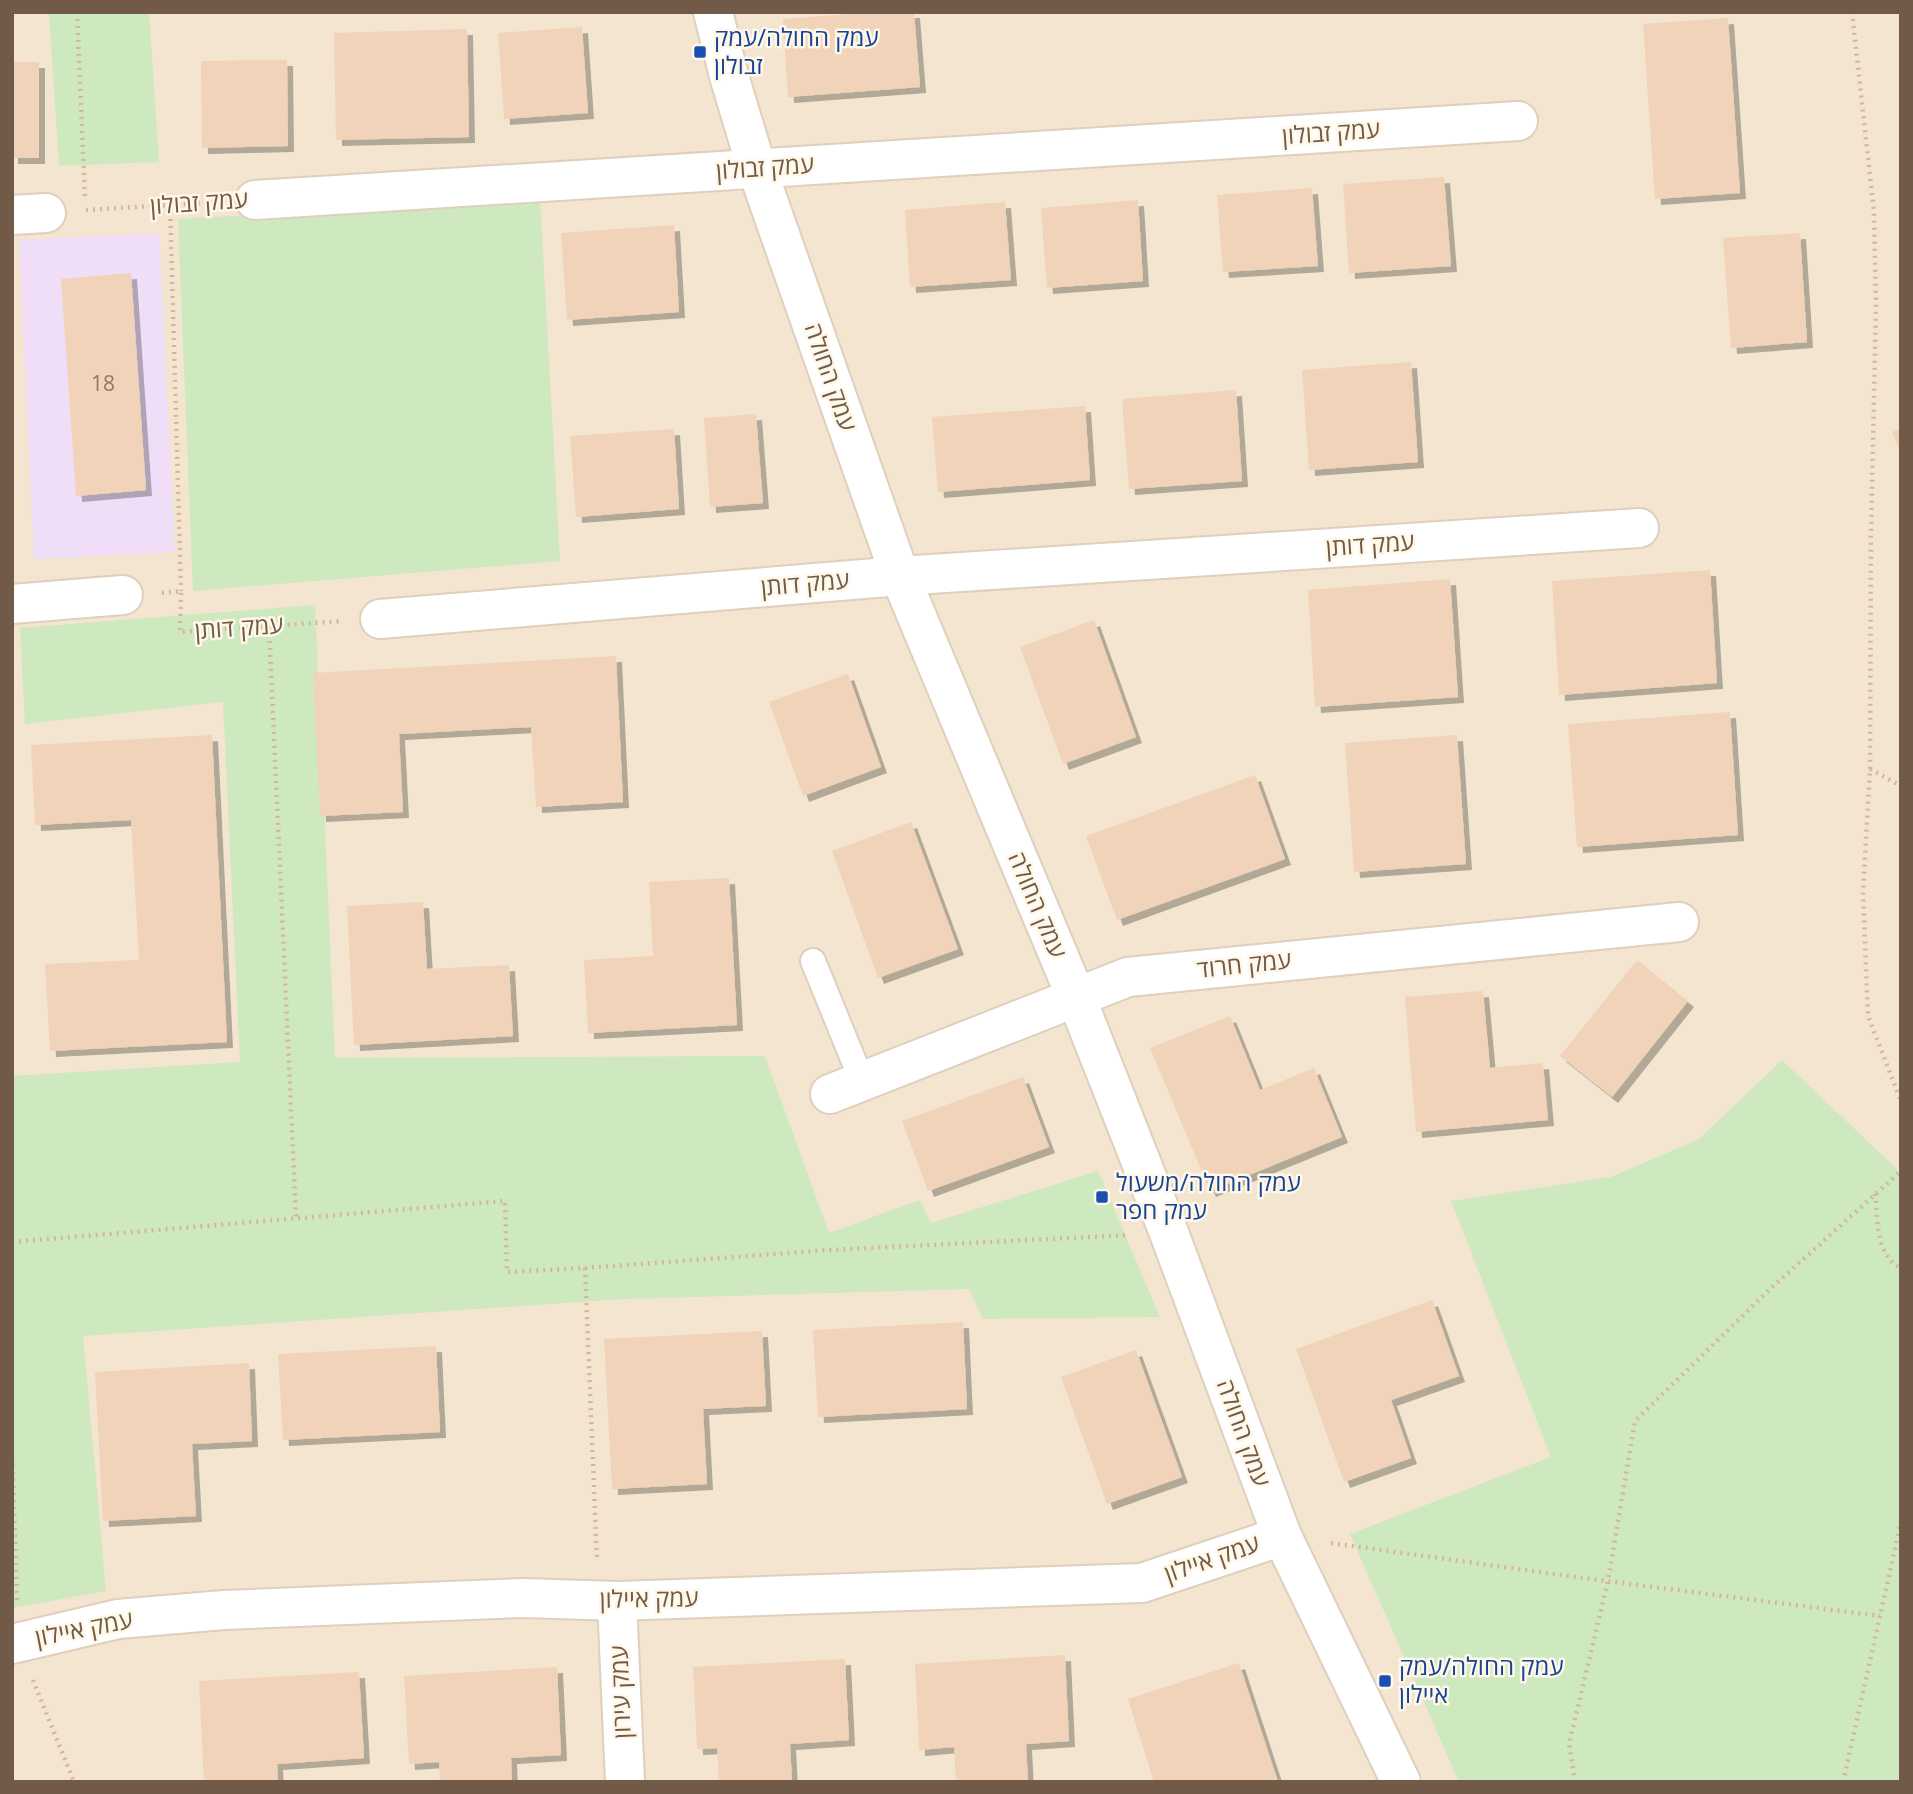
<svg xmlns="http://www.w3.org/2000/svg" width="1913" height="1794" viewBox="0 0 1913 1794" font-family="'Open Sans',Heebo,sans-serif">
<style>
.residential{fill:#f3e5cf}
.education{fill:#f0def8}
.green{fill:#cee8c0}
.building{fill:#f0d3b9;filter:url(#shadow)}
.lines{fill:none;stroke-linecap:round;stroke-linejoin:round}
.service-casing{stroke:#dfcfbd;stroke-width:28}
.minor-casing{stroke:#dfcfbd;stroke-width:42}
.tertiary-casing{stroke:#dfcfbd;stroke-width:42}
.path{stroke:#d5b69d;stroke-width:4.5;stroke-dasharray:2 5;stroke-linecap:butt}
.service{stroke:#fff;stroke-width:24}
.minor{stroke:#fff;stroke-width:38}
.tertiary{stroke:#fff;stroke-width:38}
.transit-dot{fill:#1a4fb4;stroke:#fff7e7;stroke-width:2.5}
.labels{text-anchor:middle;stroke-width:5;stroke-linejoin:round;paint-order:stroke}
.number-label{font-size:21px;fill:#927864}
.transit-label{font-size:24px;fill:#164399;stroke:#fff7e7;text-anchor:start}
.street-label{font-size:24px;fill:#725a48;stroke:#fff7e7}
</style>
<defs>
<filter id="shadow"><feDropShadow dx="6" dy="6" stdDeviation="0" flood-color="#0004"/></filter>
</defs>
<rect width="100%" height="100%" fill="#fcf3e1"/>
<rect class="residential" x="12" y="12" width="1889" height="1770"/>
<polygon class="education" points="159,233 175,552 34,559 19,240"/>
<g class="green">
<polygon points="49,12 149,12 159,162 59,166"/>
<polygon points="540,199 560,561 193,591 178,219"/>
<polygon points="315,605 335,1058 765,1056 829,1233 920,1200 931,1223 1098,1171 1160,1317 983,1319 969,1289 623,1299 83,1336 106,1591 12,1608 12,1076 240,1062 223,702 25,724 20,628"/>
<polygon points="1782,1060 1901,1173 1901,1782 1459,1782 1350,1534 1551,1457 1451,1201 1611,1177 1699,1139"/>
</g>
<g class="building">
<polygon points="879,12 914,12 920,87 788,97 783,19"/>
<polygon points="1728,18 1740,193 1655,199 1643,24"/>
<polygon points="582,27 588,113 504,119 498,33"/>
<polygon points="467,29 469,137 336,140 334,33"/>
<polygon points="287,60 288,146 202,148 201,61"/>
<rect x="12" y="62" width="27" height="96"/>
<polygon points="1444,177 1451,266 1349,273 1343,184"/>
<polygon points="1312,188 1318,266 1223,272 1217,195"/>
<polygon points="1138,200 1143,281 1047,288 1041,208"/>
<polygon points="1005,202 1011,280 910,287 905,210"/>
<polygon points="674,225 679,312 567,320 561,233"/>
<polygon points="1800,233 1807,342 1731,348 1723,238"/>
<polygon points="131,273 146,490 76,496 61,279"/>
<polygon points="1411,362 1418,462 1309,470 1302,370"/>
<polygon points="1236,390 1242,481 1129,489 1122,399"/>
<polygon points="1085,406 1090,480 938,492 932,417"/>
<polygon points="756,414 763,503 710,507 704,418"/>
<polygon points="674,429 679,509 576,517 570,436"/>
<polygon points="1901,429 1901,454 1892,432"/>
<polygon points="1710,570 1717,683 1559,695 1552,581"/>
<polygon points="1450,579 1458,697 1315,707 1308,590"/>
<polygon points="1094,620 1136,737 1063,764 1020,647"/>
<polygon points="616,656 623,802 536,807 531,727 399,734 403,812 320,816 313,673"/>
<polygon points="848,674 881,767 803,796 769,702"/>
<polygon points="1730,712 1738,835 1577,847 1568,724"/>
<polygon points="212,735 227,1042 50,1051 45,964 139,960 131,820 35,825 31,745"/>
<polygon points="1457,735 1466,864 1354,872 1345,743"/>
<polygon points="1255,775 1285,859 1117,920 1086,836"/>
<polygon points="911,822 958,949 878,978 832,851"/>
<polygon points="729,878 737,1025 588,1033 584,960 653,956 649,882"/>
<polygon points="423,902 427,969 509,965 513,1036 354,1045 347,906"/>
<polygon points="1637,960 1688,1001 1612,1097 1560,1056"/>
<polygon points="1483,991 1490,1068 1543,1063 1548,1120 1416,1132 1405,997"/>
<polygon points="1230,1016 1260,1090 1314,1068 1342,1137 1210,1191 1150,1048"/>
<polygon points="1023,1077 1049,1147 928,1191 902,1121"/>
<polygon points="1432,1300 1459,1376 1391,1400 1411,1458 1344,1482 1296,1349"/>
<polygon points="963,1322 967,1409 818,1417 813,1330"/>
<polygon points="762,1331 766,1406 703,1409 707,1484 612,1489 604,1339"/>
<polygon points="436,1346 440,1432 283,1440 278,1354"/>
<polygon points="1136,1350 1182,1477 1107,1504 1061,1377"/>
<polygon points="249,1363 252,1441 192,1444 196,1516 103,1521 95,1372"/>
<polygon points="1065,1655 1069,1741 1026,1744 1028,1782 956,1782 954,1747 919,1750 915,1664"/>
<polygon points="845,1659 849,1740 790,1744 792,1782 719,1782 717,1748 697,1749 693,1667"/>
<polygon points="1239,1663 1278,1782 1154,1782 1128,1699"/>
<polygon points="557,1667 561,1755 511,1758 512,1782 440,1782 439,1762 409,1764 404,1676"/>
<polygon points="359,1672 364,1758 277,1764 278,1782 204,1782 199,1681"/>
</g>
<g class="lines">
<defs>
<polyline id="service" points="813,961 862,1081"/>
<g id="minor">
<polyline points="713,12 729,76 757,169 900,576 1076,997 1169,1233 1282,1536"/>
<polyline points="255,200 1518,121"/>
<polyline points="12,215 46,213"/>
<polyline points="12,604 123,595"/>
<polyline points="380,619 900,576 1639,528"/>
<polyline points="830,1094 1128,977 1679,922"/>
<polyline points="617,1601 625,1782"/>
</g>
<polyline id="tertiary" points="12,1644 118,1619 224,1610 523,1598 617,1601 1142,1583 1282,1536 1401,1782"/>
</defs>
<use href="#service" class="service-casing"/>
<use href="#minor" class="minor-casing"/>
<use href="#tertiary" class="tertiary-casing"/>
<g class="path">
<polyline points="77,12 85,197"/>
<polyline points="1852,12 1874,212 1876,306 1871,535 1870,769 1863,893 1868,1016 1901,1101"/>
<polyline points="170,205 181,591"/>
<polyline points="86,210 217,202"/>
<polyline points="162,593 181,591 180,632 343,621"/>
<polyline points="269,627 296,1218"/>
<polyline points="1870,769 1901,786"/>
<path d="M1875,1194C1878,1218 1875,1256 1901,1268"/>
<polyline points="12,1242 505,1201 507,1272 585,1268 597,1561"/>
<polyline points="585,1268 829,1250 1129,1235"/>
<polyline points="12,1444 17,1601"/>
<polyline points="1331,1543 1568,1576 1880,1616"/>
<polyline points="33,1680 74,1782"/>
<polyline points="1575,1782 1569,1744 1608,1581 1635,1421 1768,1291 1901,1171"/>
<polyline points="1843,1782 1901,1522"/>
</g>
<use href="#service" class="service"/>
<use href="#minor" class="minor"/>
<use href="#tertiary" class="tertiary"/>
</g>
<g class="transit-dot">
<rect x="693" y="45" width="14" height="14" rx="3.5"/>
<rect x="1095" y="1190" width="14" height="14" rx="3.5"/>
<rect x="1378" y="1674" width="14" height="14" rx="3.5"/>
</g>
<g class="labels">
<g class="number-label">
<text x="103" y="391">18</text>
</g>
<g class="transit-label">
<text x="714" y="46">עמק החולה/עמק<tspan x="714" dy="28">זבולון</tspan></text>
<text x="1116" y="1191">עמק החולה/משעול<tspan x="1116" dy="28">עמק חפר</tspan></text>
<text x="1399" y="1675">עמק החולה/עמק<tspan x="1399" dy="28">איילון</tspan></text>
</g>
<g class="street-label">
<text transform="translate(1331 133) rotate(-4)" y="8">עמק זבולון</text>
<text transform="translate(765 168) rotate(-4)" y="8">עמק זבולון</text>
<text transform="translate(199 203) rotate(-4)" y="8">עמק זבולון</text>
<text transform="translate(830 377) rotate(71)" y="8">עמק החולה</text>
<text transform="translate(1370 545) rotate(-4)" y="8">עמק דותן</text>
<text transform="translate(805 584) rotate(-5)" y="8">עמק דותן</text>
<text transform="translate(239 628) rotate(-4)" y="8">עמק דותן</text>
<text transform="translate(1037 905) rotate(67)" y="8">עמק החולה</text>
<text transform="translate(1244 965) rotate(-6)" y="8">עמק חרוד</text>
<text transform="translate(1243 1433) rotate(70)" y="8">עמק החולה</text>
<text transform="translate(1212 1559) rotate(-19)" y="8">עמק איילון</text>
<text transform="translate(649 1599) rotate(-1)" y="8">עמק איילון</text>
<text transform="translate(84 1629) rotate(-11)" y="8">עמק איילון</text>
<text transform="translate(621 1692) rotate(-92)" y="8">עמק עירון</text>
</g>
</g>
<rect width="1913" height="1794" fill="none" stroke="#725a48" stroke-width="28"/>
</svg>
